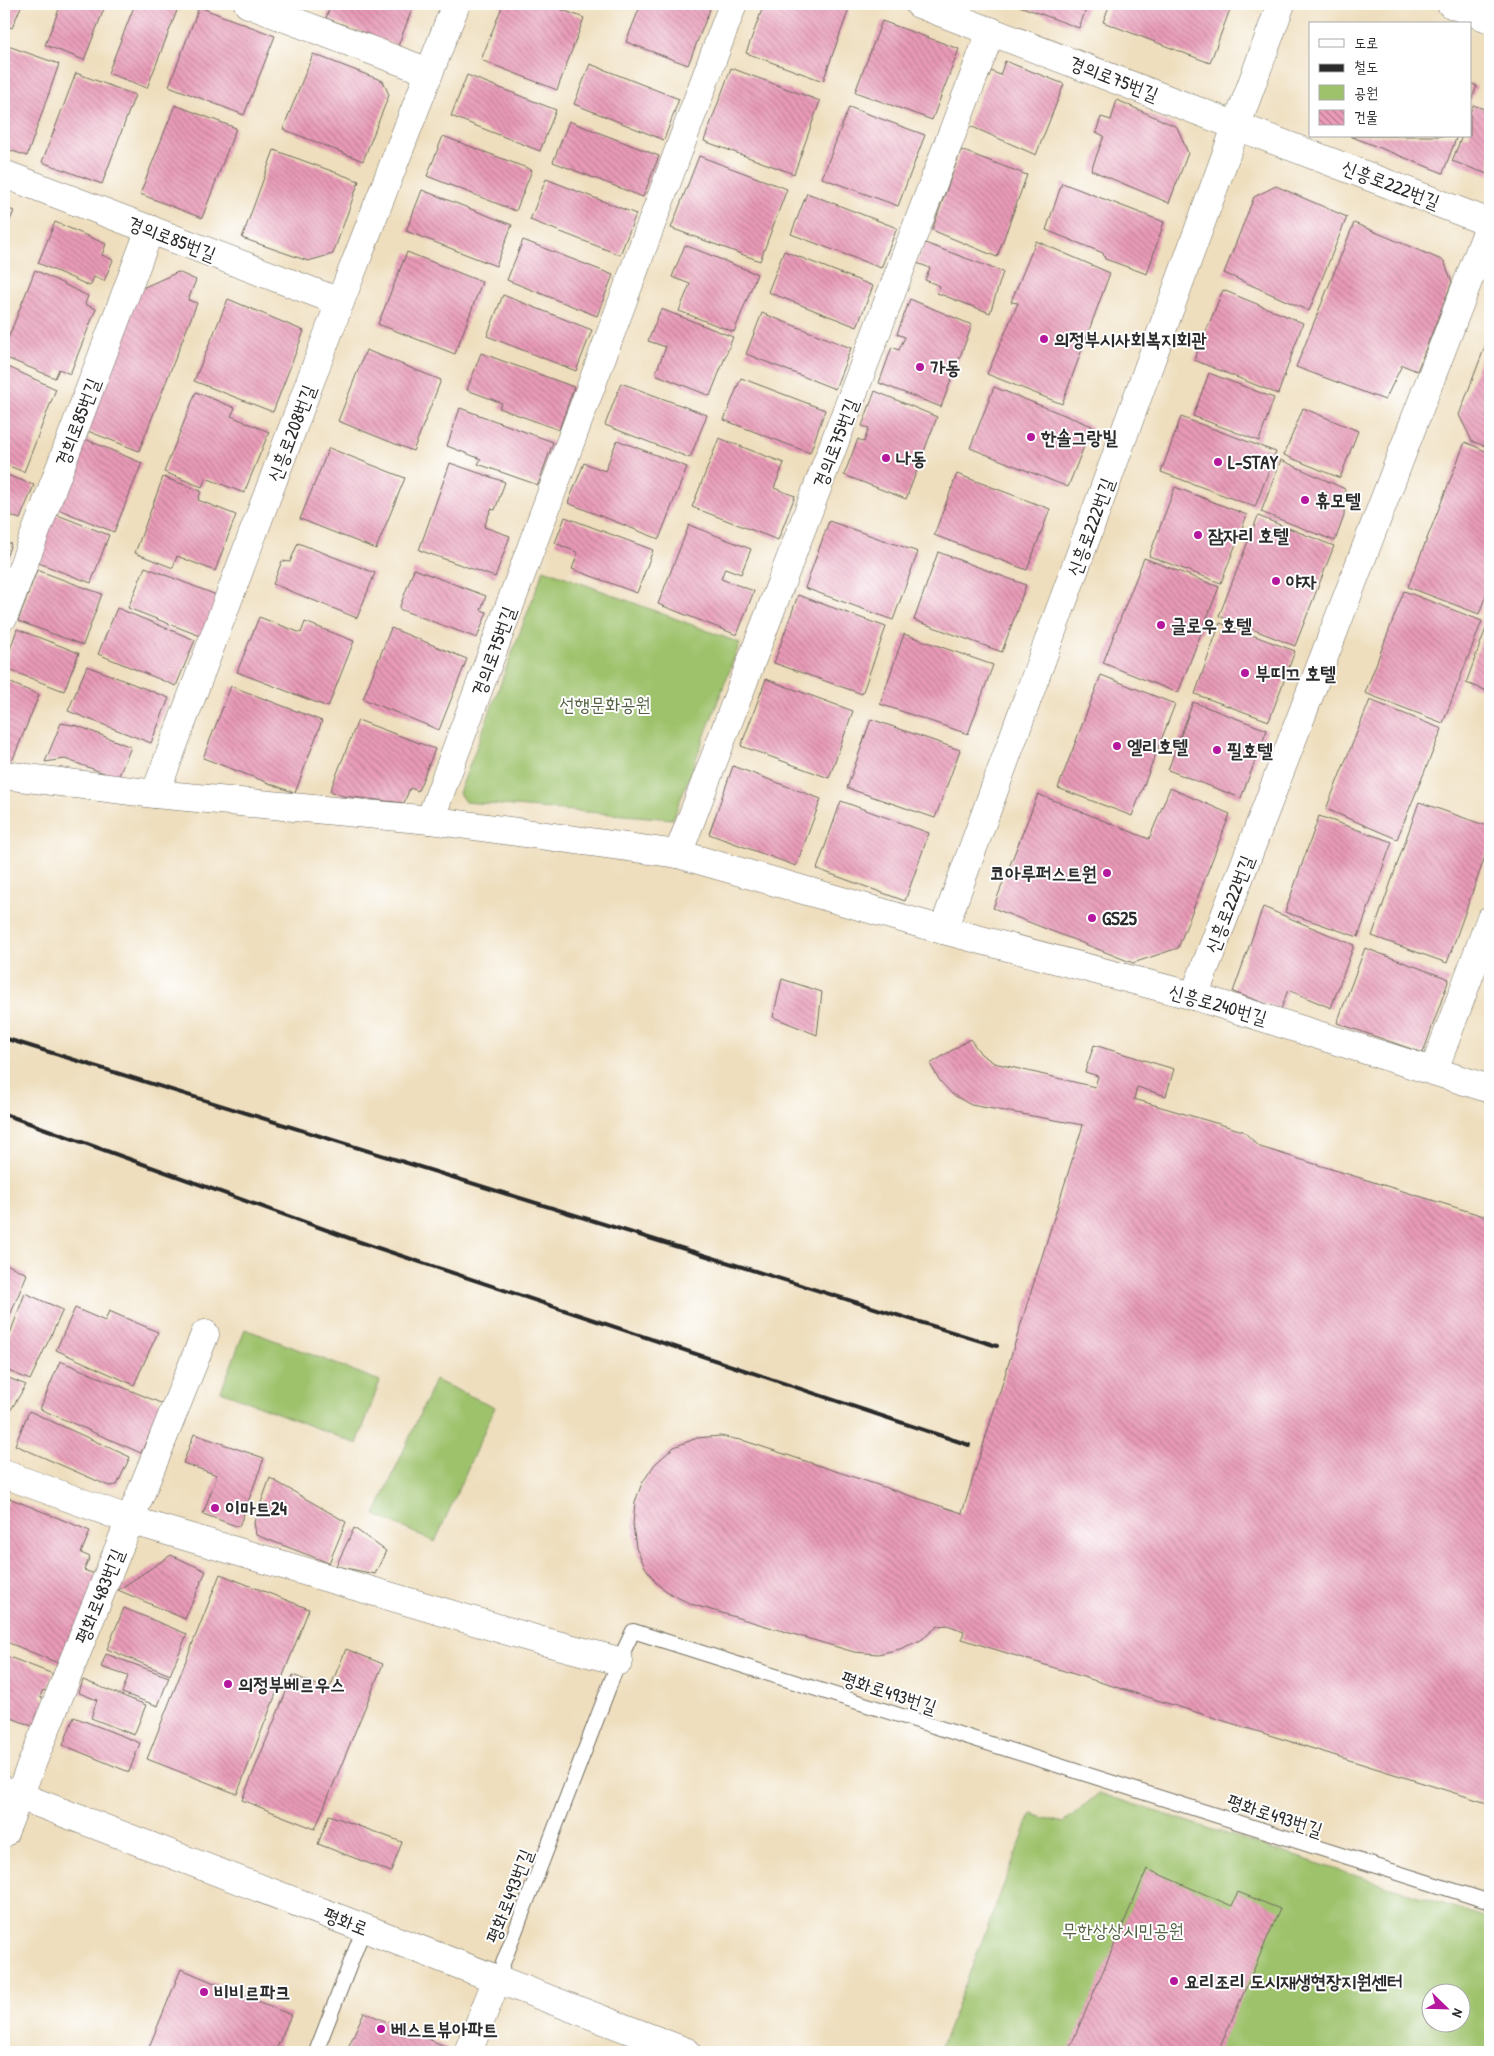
<svg xmlns="http://www.w3.org/2000/svg" width="1494" height="2056" viewBox="0 0 1494 2056" font-family="'Patrick Hand','Poor Story',sans-serif">
<style>
.green{fill:#9ec26c;stroke:#64764c;fill-rule:evenodd}
.building{fill:url(#building-back-hatch)}
.lines{fill:none;stroke-linecap:round;stroke-linejoin:round}
.service-casing{stroke:#6f6a5e;stroke-width:16}
.minor-casing{stroke:#6f6a5e;stroke-width:29}
.tertiary-casing{stroke:#6f6a5e;stroke-width:29}
.secondary-casing{stroke:#6f6a5e;stroke-width:29}
.service{stroke:#fff;stroke-width:14}
.minor{stroke:#fff;stroke-width:28}
.tertiary{stroke:#fff;stroke-width:28}
.secondary{stroke:#fff;stroke-width:28}
.tram{stroke:#2b2b2b;stroke-width:1}
.rail{stroke:#2b2b2b;stroke-width:4}
.poi-dot{fill:#b5179e;stroke:#fff;stroke-width:2}
.labels{text-anchor:middle;stroke-width:4;stroke-linejoin:round;paint-order:stroke}
.street-label{font-size:19px;fill:#2b2b2b;stroke:#fff}
.poi-label{font-size:19px;font-weight:bold;fill:#2b2b2b;stroke:#fff;text-anchor:start}
.park-label{font-size:19px;fill:#536042;stroke:#fff}
</style>
<defs>
<pattern id="building-back-hatch" width="6" height="6" patternUnits="userSpaceOnUse" patternTransform="scale(1.25)"><rect width="6" height="6" fill="#e99ab7"/><path d="M-1 5l2 2M0 0l6 6M5-1l2 2" fill="none" stroke="#bd7e95"/></pattern>
</defs>
<rect width="100%" height="100%" fill="#fff"/>
<filter id="ink" filterUnits="userSpaceOnUse"><feTurbulence type="fractalNoise" baseFrequency=".02" numOctaves="2"/><feDisplacementMap in="SourceGraphic" scale="10" xChannelSelector="R" yChannelSelector="G"/><feConvolveMatrix kernelMatrix="1 2 1 2 8 2 1 2 1" color-interpolation-filters="sRGB"/></filter>
<filter id="wash" filterUnits="userSpaceOnUse"><feTurbulence type="fractalNoise" baseFrequency=".0096" numOctaves="4" result="noise"/><feDisplacementMap in="SourceGraphic" scale="20" xChannelSelector="R" yChannelSelector="G"/><feGaussianBlur stdDeviation="1.12" result="paint"/><feColorMatrix in="noise" values="0 0 0 0 0 0 0 0 0 0 0 0 0 0 0 0 0 1.4 0 .05"/><feComposite in="paint" operator="in"/></filter>
<g filter="url(#wash)">
<rect width="100%" height="100%" fill="#eedebd"/>
<g class="green">
<polygon points="544,569 740,643 673,819 465,802 459,793"/>
<polygon points="245,1329 380,1381 357,1444 221,1391"/>
<polygon points="435,1380 495,1407 435,1542 375,1515"/>
<path d="M1099,1793L1490,1919V2052H939L1031,1814L1063,1823ZM1432,1994H1462V2024H1432Z"/>
</g>
<g id="blocks">
<g class="building">
<polygon points="4,4 22,4 12,28 4,25"/>
<polygon points="61,4 106,4 84,60 45,45"/>
<polygon points="135,4 167,4 178,8 147,88 108,73"/>
<polygon points="331,4 414,4 398,46 326,18"/>
<polygon points="503,4 547,4 584,18 557,90 481,60"/>
<polygon points="625,4 712,4 688,65 626,42 639,9"/>
<polygon points="764,4 780,10 783,4 834,4 849,9 823,81 746,53"/>
<polygon points="1014,4 1088,4 1079,28"/>
<polygon points="1110,4 1232,4 1210,63 1103,22"/>
<polygon points="199,7 275,36 244,115 169,86"/>
<polygon points="882,21 959,49 932,120 855,92"/>
<polygon points="8,46 59,64 27,156 4,148 4,57"/>
<polygon points="313,54 383,81 389,95 363,161 283,129"/>
<polygon points="1005,61 1064,84 1036,155 968,125 991,71 1000,75"/>
<polygon points="590,64 679,99 664,140 574,104"/>
<polygon points="731,68 820,101 794,174 704,141"/>
<polygon points="76,73 135,95 102,184 42,162"/>
<polygon points="467,75 556,110 540,151 451,116"/>
<polygon points="1470,83 1477,86 1470,102"/>
<polygon points="1117,100 1177,127 1188,153 1169,203 1091,170 1104,136 1096,132 1101,117 1111,120"/>
<polygon points="175,105 236,128 202,218 140,194"/>
<polygon points="1473,105 1490,111 1490,175 1452,161 1462,136 1470,136 1470,113"/>
<polygon points="849,107 925,135 898,206 822,178"/>
<polygon points="569,121 659,156 643,197 553,162"/>
<polygon points="443,136 532,170 516,211 427,176"/>
<polygon points="1350,136 1457,136 1443,173"/>
<polygon points="274,150 359,181 333,254 308,261 242,238"/>
<polygon points="961,150 1027,175 997,257 932,230"/>
<polygon points="699,156 787,189 760,261 671,228"/>
<polygon points="546,179 636,214 620,255 530,220"/>
<polygon points="1062,183 1164,222 1147,274 1105,259 1103,253 1046,230"/>
<polygon points="1276,186 1347,217 1309,311 1224,273 1254,197"/>
<polygon points="422,190 512,225 496,266 406,231"/>
<polygon points="807,193 897,228 881,268 791,234"/>
<polygon points="4,207 14,211 4,235"/>
<polygon points="55,222 106,244 102,255 113,260 104,281 94,277 90,286 38,263"/>
<polygon points="1354,223 1444,261 1452,282 1417,371 1402,365 1385,400 1296,367"/>
<polygon points="523,240 613,275 597,316 507,280"/>
<polygon points="1036,241 1110,273 1062,404 987,374 1018,303 1011,302"/>
<polygon points="925,243 1003,272 990,313 937,293 940,286 925,280 930,268 917,263"/>
<polygon points="685,245 757,274 734,332 679,311 690,284 672,277"/>
<polygon points="784,251 873,286 857,327 768,292"/>
<polygon points="407,252 482,282 455,354 378,324"/>
<polygon points="35,270 88,296 85,304 96,309 70,374 59,369 55,378 4,357 4,349"/>
<polygon points="178,272 196,280 188,300 197,303 139,451 85,430 140,289"/>
<polygon points="1223,290 1303,323 1278,394 1194,360"/>
<polygon points="503,295 592,330 576,371 487,336"/>
<polygon points="228,299 304,331 273,412 194,381"/>
<polygon points="910,299 972,325 941,407 879,383 892,347 899,350 905,337 897,334"/>
<polygon points="661,309 733,337 710,396 655,374 666,347 648,341"/>
<polygon points="762,313 851,348 835,389 746,354"/>
<polygon points="1490,333 1490,448 1472,441 1459,415"/>
<polygon points="366,350 441,380 413,451 338,421"/>
<polygon points="481,353 574,387 559,430 499,408 502,403 467,390"/>
<polygon points="4,365 56,389 24,472 4,464"/>
<polygon points="1209,373 1274,398 1259,441 1193,416"/>
<polygon points="741,378 825,410 810,453 724,420"/>
<polygon points="621,383 707,415 690,458 605,425"/>
<polygon points="994,387 1092,426 1068,487 970,448"/>
<polygon points="875,391 937,417 906,499 844,475 858,439 864,442 869,428 862,426"/>
<polygon points="196,392 235,408 231,416 269,432 244,493 206,478 202,487 164,472"/>
<polygon points="460,408 553,442 538,485 478,464 481,459 447,446"/>
<polygon points="1303,408 1358,431 1340,478 1284,455"/>
<polygon points="1181,417 1276,452 1255,507 1161,472"/>
<polygon points="80,437 142,463 114,532 53,507"/>
<polygon points="719,438 784,463 774,488 795,496 778,540 692,507"/>
<polygon points="617,440 687,467 659,539 568,503 584,463 605,471"/>
<polygon points="1465,442 1490,453 1490,584 1479,614 1408,587"/>
<polygon points="329,448 405,478 376,549 300,519"/>
<polygon points="1281,460 1345,489 1344,516 1335,541 1261,512"/>
<polygon points="450,463 505,482 495,510 491,509 484,527 510,536 495,577 419,550"/>
<polygon points="4,474 34,485 20,519 7,514 4,517"/>
<polygon points="957,474 1050,509 1027,570 934,535"/>
<polygon points="163,477 201,491 198,500 236,515 215,571 177,556 173,568 135,553"/>
<polygon points="1175,487 1247,515 1221,583 1149,556"/>
<polygon points="55,514 109,535 91,583 36,562"/>
<polygon points="1258,516 1334,546 1295,646 1219,616"/>
<polygon points="565,517 653,550 637,593 572,569 578,553 555,543"/>
<polygon points="829,521 918,552 893,620 805,588"/>
<polygon points="689,525 751,549 741,574 725,568 721,579 754,591 737,635 658,604"/>
<polygon points="4,541 11,544 4,563"/>
<polygon points="298,543 375,573 357,618 273,584 282,561 290,562"/>
<polygon points="938,552 1026,585 1002,652 914,620"/>
<polygon points="1144,558 1219,587 1178,693 1103,663"/>
<polygon points="145,567 219,596 203,637 128,608"/>
<polygon points="414,569 486,596 481,610 487,612 477,638 399,609"/>
<polygon points="37,570 102,594 83,645 18,621"/>
<polygon points="1404,591 1482,621 1443,723 1365,693"/>
<polygon points="798,595 886,627 862,694 774,663"/>
<polygon points="117,608 195,640 176,686 98,654"/>
<polygon points="259,617 301,633 305,622 354,641 328,707 237,672"/>
<polygon points="1490,617 1490,692 1466,683"/>
<polygon points="1220,623 1295,651 1269,721 1195,694"/>
<polygon points="391,628 467,659 439,730 363,699"/>
<polygon points="17,629 79,653 64,691 4,668"/>
<polygon points="904,634 993,665 968,734 880,704"/>
<polygon points="87,666 169,698 151,743 68,711"/>
<polygon points="1101,675 1175,704 1132,816 1058,788"/>
<polygon points="766,679 853,711 829,778 741,746"/>
<polygon points="4,680 39,695 9,769 4,768"/>
<polygon points="231,686 322,721 295,793 203,758"/>
<polygon points="1370,700 1442,729 1397,839 1326,809"/>
<polygon points="1193,702 1267,730 1241,798 1168,770"/>
<polygon points="871,719 960,750 935,818 847,788"/>
<polygon points="358,720 435,749 418,791 410,788 404,803 343,796 330,791"/>
<polygon points="61,723 78,726 131,747 118,778 65,759 45,762"/>
<polygon points="733,766 821,799 796,866 709,834"/>
<polygon points="1170,788 1230,814 1178,948 1133,963 993,908 1038,794 1149,839"/>
<polygon points="841,801 929,833 905,901 817,869"/>
<polygon points="1419,802 1490,827 1490,843 1447,963 1372,936"/>
<polygon points="1319,816 1392,842 1358,937 1285,912"/>
<polygon points="1263,907 1354,945 1331,1008 1288,990 1281,1009 1233,992"/>
<polygon points="1365,948 1449,979 1423,1053 1337,1023"/>
<polygon points="782,979 822,992 817,1035 773,1017"/>
<polygon points="970,1039 981,1054 994,1063 1095,1087 1098,1076 1085,1072 1094,1045 1174,1069 1166,1096 1137,1087 1134,1099 1243,1131 1260,1147 1490,1218 1490,1804 962,1639 964,1631 947,1625 938,1626 921,1640 900,1649 878,1654 854,1652 691,1604 671,1594 657,1584 645,1567 636,1548 633,1525 635,1502 642,1483 655,1464 674,1447 697,1438 720,1436 745,1441 962,1513 1083,1125 971,1105 952,1094 940,1081 930,1064"/>
<polygon points="4,1263 27,1274 4,1330"/>
<polygon points="25,1293 63,1310 30,1380 4,1369 4,1350"/>
<polygon points="75,1308 105,1321 109,1311 158,1332 134,1385 56,1350"/>
<polygon points="60,1361 163,1404 141,1453 40,1409"/>
<polygon points="4,1376 26,1385 4,1421"/>
<polygon points="29,1411 130,1457 117,1485 109,1486 15,1445"/>
<polygon points="194,1434 264,1458 239,1527 203,1514 217,1475 183,1463"/>
<polygon points="270,1478 346,1522 329,1563 256,1535 254,1522"/>
<polygon points="9,1498 90,1531 81,1553 90,1557 84,1570 100,1576 63,1665 4,1641 4,1511"/>
<polygon points="354,1528 386,1551 375,1574 336,1566"/>
<polygon points="171,1555 206,1571 185,1619 118,1590"/>
<polygon points="220,1574 309,1609 237,1794 147,1759"/>
<polygon points="124,1608 187,1634 170,1675 107,1649"/>
<polygon points="346,1649 383,1664 315,1829 242,1800 293,1675 329,1690"/>
<polygon points="106,1654 169,1677 158,1706 122,1693 128,1676 101,1667"/>
<polygon points="4,1655 53,1674 46,1691 43,1690 40,1697 48,1701 37,1728 4,1715"/>
<polygon points="83,1680 146,1705 134,1735 91,1718 97,1700 79,1693"/>
<polygon points="74,1717 140,1743 129,1772 63,1745"/>
<polygon points="329,1815 402,1842 391,1872 318,1844"/>
<polygon points="1147,1869 1232,1906 1238,1892 1280,1909 1218,2052 1068,2052"/>
<polygon points="181,1969 291,2015 275,2052 147,2052"/>
<polygon points="364,2012 447,2047 445,2052 346,2052"/>
</g>
</g>
</g>
<g filter="url(#ink)">
<use href="#blocks" fill-opacity="0" stroke="#6f6a5e" stroke-width="1"/>
<g class="lines">
<defs>
<g id="service">
<polyline points="497,1979 619,1661 633,1631 1490,1902"/>
<polyline points="316,2052 364,1928"/>
</g>
<g id="minor">
<polyline points="248,4 429,72"/>
<polyline points="919,4 1490,223"/>
<polyline points="4,174 340,302"/>
<polyline points="4,616 150,229"/>
<polyline points="4,775 155,794 430,820 678,854 943,930 1194,996 1490,1089"/>
<polyline points="155,794 340,302 456,4"/>
<polyline points="430,820 733,4"/>
<polyline points="678,854 991,31"/>
<polyline points="943,930 1281,4"/>
<polyline points="1194,996 1490,224"/>
<polyline points="1434,1070 1490,920"/>
<polyline points="205,1334 130,1520 535,1639 619,1661"/>
<polyline points="4,1474 130,1520 4,1833"/>
<polyline points="468,2052 497,1979"/>
</g>
<polyline id="tertiary" points="1451,4 1490,19"/>
<polyline id="secondary" points="4,1790 687,2052"/>
</defs>
<use href="#service" class="service-casing"/>
<use href="#minor" class="minor-casing"/>
<use href="#tertiary" class="tertiary-casing"/>
<use href="#secondary" class="secondary-casing"/>
<use href="#service" class="service"/>
<use href="#minor" class="minor"/>
<use href="#tertiary" class="tertiary"/>
<use href="#secondary" class="secondary"/>
<polyline class="tram" points="1485,4 1490,6"/>
<g class="rail">
<polyline points="4,1038 997,1346"/>
<polyline points="4,1114 360,1242 969,1445"/>
</g>
</g>
</g>
<g class="poi-dot">
<circle cx="1044" cy="339" r="5"/>
<circle cx="920" cy="367" r="5"/>
<circle cx="1031" cy="437" r="5"/>
<circle cx="886" cy="458" r="5"/>
<circle cx="1218" cy="462" r="5"/>
<circle cx="1305" cy="500" r="5"/>
<circle cx="1198" cy="535" r="5"/>
<circle cx="1276" cy="581" r="5"/>
<circle cx="1161" cy="625" r="5"/>
<circle cx="1245" cy="673" r="5"/>
<circle cx="1117" cy="746" r="5"/>
<circle cx="1217" cy="750" r="5"/>
<circle cx="1107" cy="873" r="5"/>
<circle cx="1092" cy="918" r="5"/>
<circle cx="215" cy="1508" r="5"/>
<circle cx="228" cy="1684" r="5"/>
<circle cx="1174" cy="1981" r="5"/>
<circle cx="204" cy="1992" r="5"/>
<circle cx="381" cy="2029" r="5"/>
</g>
<g class="labels">
<g class="street-label">
<text transform="translate(1114 78) rotate(21)" y="7">경의로75번길</text>
<text transform="translate(1391 184) rotate(21)" y="7">신흥로222번길</text>
<text transform="translate(172 238) rotate(21)" y="7">경의로85번길</text>
<text transform="translate(77 422) rotate(-69)" y="7">경희로85번길</text>
<text transform="translate(291 433) rotate(-69)" y="7">신흥로208번길</text>
<text transform="translate(835 443) rotate(-69)" y="7">경의로75번길</text>
<text transform="translate(1090 527) rotate(-70)" y="7">신흥로222번길</text>
<text transform="translate(493 651) rotate(-70)" y="7">경의로75번길</text>
<text transform="translate(1229 904) rotate(-69)" y="7">신흥로222번길</text>
<text transform="translate(1218 1004) rotate(16)" y="7">신흥로240번길</text>
<text transform="translate(99 1596) rotate(-68)" y="7">평화로483번길</text>
<text transform="translate(889 1692) rotate(18)" y="7">평화로493번길</text>
<text transform="translate(1275 1815) rotate(18)" y="7">평화로493번길</text>
<text transform="translate(509 1896) rotate(-69)" y="7">평화로493번길</text>
<text transform="translate(346 1921) rotate(21)" y="7">평화로</text>
</g>
<g class="poi-label">
<text x="1054" y="346">의정부시사회복지회관</text>
<text x="930" y="374">가동</text>
<text x="1041" y="444">한솔그랑빌</text>
<text x="896" y="465">나동</text>
<text x="1228" y="469">L-STAY</text>
<text x="1315" y="507">휴모텔</text>
<text x="1208" y="542">잠자리 호텔</text>
<text x="1286" y="588">야자</text>
<text x="1171" y="632">글로우 호텔</text>
<text x="1255" y="680">부띠끄 호텔</text>
<text x="1127" y="753">엘리호텔</text>
<text x="1227" y="757">필호텔</text>
<text x="1097" y="880" text-anchor="end">코아루퍼스트원</text>
<text x="1102" y="925">GS25</text>
<text x="225" y="1515">이마트24</text>
<text x="238" y="1691">의정부베르우스</text>
<text x="1184" y="1988">요리조리 도시재생현장지원센터</text>
<text x="214" y="1999">비비르파크</text>
<text x="391" y="2036">베스트뷰아파트</text>
</g>
<g class="park-label">
<text x="605" y="711">선행문화공원</text>
<text x="1123" y="1937">무한상상시민공원</text>
</g>
</g>
<rect width="1494" height="2056" fill="none" stroke="#fff" stroke-width="20"/>
<rect x="1309" y="22" width="162" height="115" fill="#ffffff" stroke="#aaaaaa"/>
<rect x="1319" y="39" width="25" height="8" fill="#ffffff" stroke="#aaaaaa"/>
<text x="1354" y="48" font-size="15" fill="#2b2b2b">도로</text>
<rect x="1319" y="64" width="25" height="8" fill="#2b2b2b" stroke="#aaaaaa"/>
<text x="1354" y="72" font-size="15" fill="#2b2b2b">철도</text>
<rect x="1319" y="85" width="25" height="15" fill="#9ec26c" stroke="#aaaaaa"/>
<text x="1354" y="98" font-size="15" fill="#2b2b2b">공원</text>
<rect x="1319" y="110" width="25" height="15" fill="url(#building-back-hatch)" stroke="#aaaaaa"/>
<text x="1354" y="122" font-size="15" fill="#2b2b2b">건물</text>
<g transform="translate(1446 2008) rotate(113)"><circle r="24" fill="#ffffff" stroke="#aaaaaa"/>
<path d="M0-4L9 19L0 12L-9 19Z" fill="#b5179e"/>
<text y="-8" font-size="14" font-weight="bold" text-anchor="middle" fill="#2b2b2b">N</text>
</g>
</svg>
